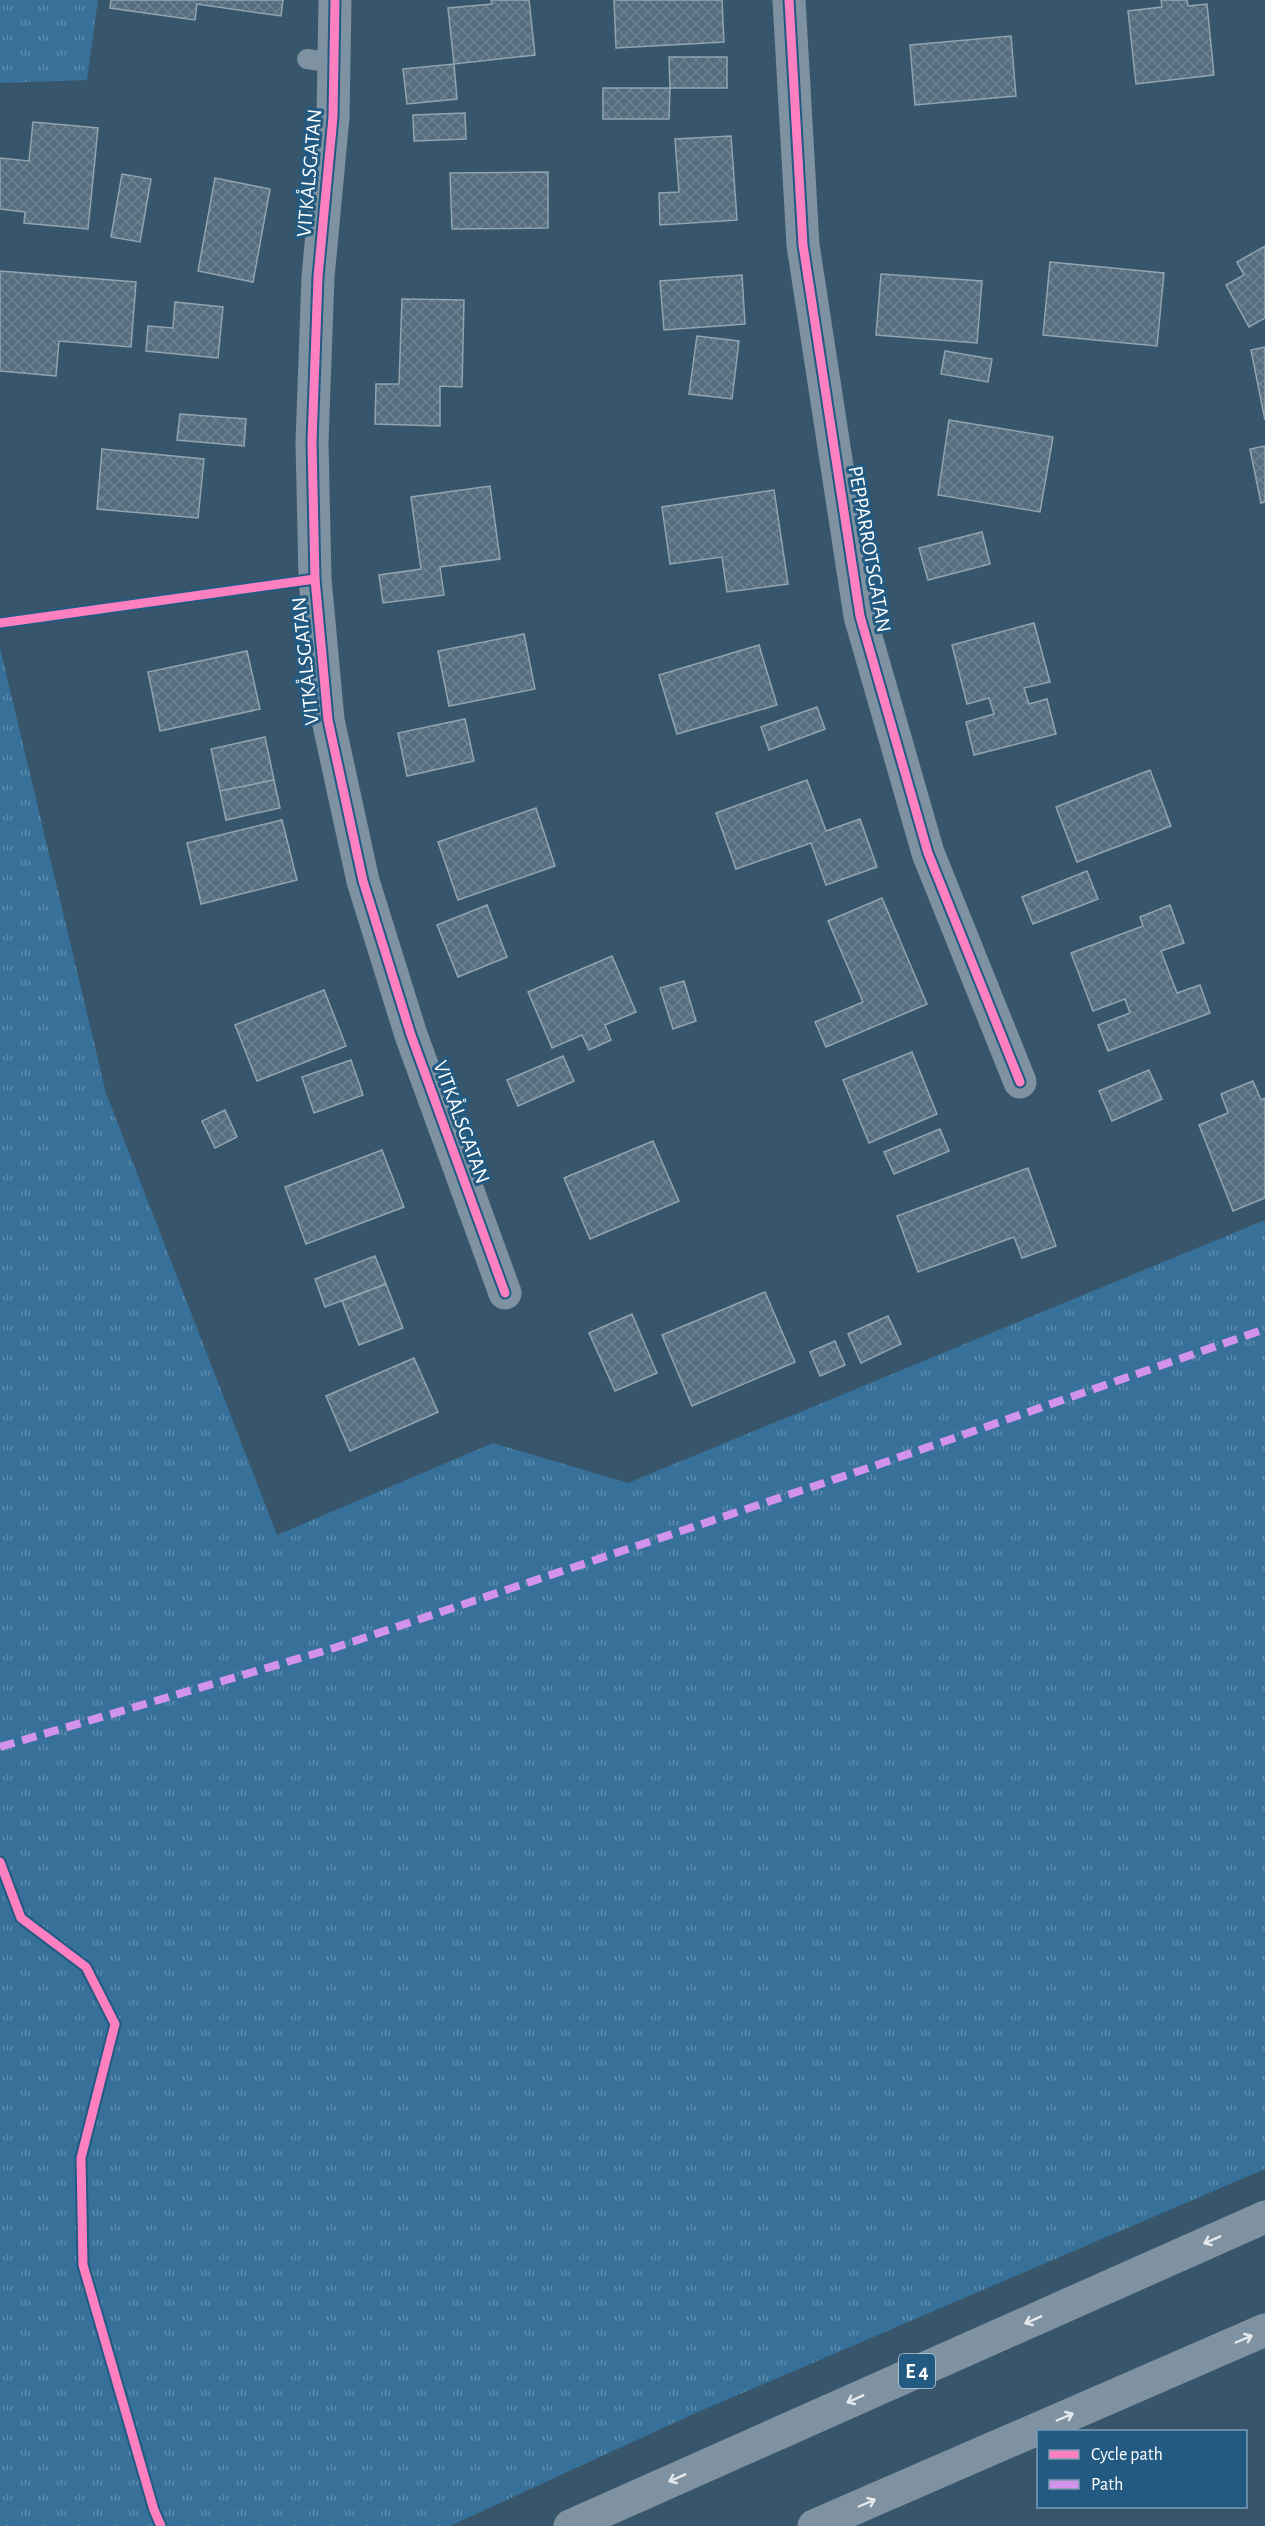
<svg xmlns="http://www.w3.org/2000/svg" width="1265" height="2526" viewBox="0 0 1265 2526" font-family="'Alegreya Sans',sans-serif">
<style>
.grass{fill:url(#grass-tufts)}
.building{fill:url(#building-cross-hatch);stroke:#91a4b0;stroke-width:1.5}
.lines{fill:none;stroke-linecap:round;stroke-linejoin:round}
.service{stroke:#7e92a1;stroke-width:20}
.minor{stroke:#7e92a1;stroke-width:33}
.motorway{stroke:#7f92a1;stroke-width:33}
.quiet{stroke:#d193ec;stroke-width:8;stroke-dasharray:15 8;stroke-linecap:butt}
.cycleway-casing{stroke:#225a81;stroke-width:13}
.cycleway{stroke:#ff80c0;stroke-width:9}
.oneway{stroke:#e5e9ec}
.labels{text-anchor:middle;stroke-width:6;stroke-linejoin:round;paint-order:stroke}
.shield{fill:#225a81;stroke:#bdced9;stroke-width:1.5}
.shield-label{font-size:20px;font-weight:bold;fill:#fff}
.street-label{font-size:21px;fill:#fff;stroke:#225a81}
</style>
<defs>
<pattern id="grass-tufts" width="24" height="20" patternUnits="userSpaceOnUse" patternTransform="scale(1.5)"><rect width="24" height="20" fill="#377098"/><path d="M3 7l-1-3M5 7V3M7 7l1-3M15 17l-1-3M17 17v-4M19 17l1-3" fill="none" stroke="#5f8dad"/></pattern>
<pattern id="building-cross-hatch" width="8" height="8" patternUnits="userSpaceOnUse" patternTransform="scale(1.5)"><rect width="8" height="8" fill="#556d7e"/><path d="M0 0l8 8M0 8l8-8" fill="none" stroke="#6e8391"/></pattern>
</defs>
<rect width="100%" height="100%" fill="#38566b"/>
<g class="grass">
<polygon points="0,0 98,0 87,80 0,83"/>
<polygon points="0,648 106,1093 277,1535 493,1443 628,1483 1265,1220 1265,2169 689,2416 450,2526 0,2526"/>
</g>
<g class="building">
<polygon points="111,0 283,0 281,16 197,4 195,20 110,8"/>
<polygon points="491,0 529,0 535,55 454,64 448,8 492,4"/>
<polygon points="614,0 722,0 724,42 616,48"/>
<polygon points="1161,0 1187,0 1188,6 1207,4 1214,75 1136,84 1128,11 1162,7"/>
<polygon points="1011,36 1016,96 915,105 910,45"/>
<polygon points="669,57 727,57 727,88 670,88"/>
<polygon points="454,64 457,99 407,104 403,69"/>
<polygon points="603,88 670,88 669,119 603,119"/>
<polygon points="465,113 466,139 414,141 413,115"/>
<polygon points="33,122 98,128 88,229 24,223 25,212 0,209 0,158 29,161"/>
<polygon points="731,136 737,220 660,225 659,193 679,192 675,139"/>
<polygon points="548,172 548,228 452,229 450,173"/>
<polygon points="122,174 151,179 140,242 111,237"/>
<polygon points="215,178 270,189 253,282 198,271"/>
<polygon points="1265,246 1265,318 1249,327 1226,285 1244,275 1237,262"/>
<polygon points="1050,262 1164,273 1157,346 1043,335"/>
<polygon points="0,271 136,282 131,347 59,341 56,376 0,371"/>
<polygon points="881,274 982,281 977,343 876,335"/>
<polygon points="742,275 745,324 664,330 660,281"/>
<polygon points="402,299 464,300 462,387 440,386 440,426 375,424 376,384 399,384"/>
<polygon points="175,302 223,307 218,358 146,351 148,326 173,328"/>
<polygon points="697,336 739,341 732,399 689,394"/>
<polygon points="1265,347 1265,420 1251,350"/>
<polygon points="945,351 992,359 988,382 941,374"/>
<polygon points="180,414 246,419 244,446 177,440"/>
<polygon points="949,420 1053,437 1040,512 938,495"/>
<polygon points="1265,446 1265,502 1261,503 1250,449"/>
<polygon points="102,449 204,459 198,518 97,509"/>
<polygon points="490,486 500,559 440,567 444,595 383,603 379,575 421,569 411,497"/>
<polygon points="774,490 788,584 727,592 722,557 670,564 662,507"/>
<polygon points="982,532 990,564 928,580 919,548"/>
<polygon points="1034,623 1050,682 1024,688 1029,704 1047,699 1056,734 974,755 966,722 994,714 989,698 967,704 952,645"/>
<polygon points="524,634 535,689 449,706 438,651"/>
<polygon points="759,645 777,705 677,734 659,675"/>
<polygon points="247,651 260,709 160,731 148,672"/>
<polygon points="817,707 825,729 769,750 761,727"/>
<polygon points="465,719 474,761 407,776 398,733"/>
<polygon points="265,737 274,780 220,791 211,749"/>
<polygon points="1150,770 1171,826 1077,862 1056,807"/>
<polygon points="274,780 280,808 226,820 220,791"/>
<polygon points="807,780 826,831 860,819 877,867 826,885 811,843 736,869 716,813"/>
<polygon points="536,808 555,866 458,900 438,842"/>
<polygon points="282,820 297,880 201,904 187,843"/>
<polygon points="1087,871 1098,899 1033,924 1022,897"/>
<polygon points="882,898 927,1004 826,1047 815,1022 863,1002 828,921"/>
<polygon points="487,905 507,957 458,977 437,925"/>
<polygon points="1170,905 1184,943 1161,951 1177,993 1200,985 1210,1013 1108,1051 1098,1025 1130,1013 1125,999 1093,1011 1071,953 1143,926 1140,917"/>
<polygon points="612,956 636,1012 605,1025 611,1040 589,1050 582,1035 552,1048 528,992"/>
<polygon points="684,981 696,1021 673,1029 660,988"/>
<polygon points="324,990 346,1046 257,1081 235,1025"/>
<polygon points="912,1052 937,1114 869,1143 843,1080"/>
<polygon points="563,1056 574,1081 518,1106 507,1080"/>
<polygon points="351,1060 363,1095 314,1113 302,1077"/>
<polygon points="1149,1070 1162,1099 1112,1121 1099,1091"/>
<polygon points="1253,1081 1261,1100 1265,1098 1265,1198 1233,1211 1199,1125 1228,1113 1221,1094"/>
<polygon points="225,1110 237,1137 215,1148 202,1121"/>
<polygon points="940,1129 949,1151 894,1174 884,1152"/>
<polygon points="653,1141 679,1201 590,1239 564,1178"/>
<polygon points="382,1150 404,1207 306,1244 285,1187"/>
<polygon points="1028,1168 1056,1246 1022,1258 1014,1237 918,1272 897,1216"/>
<polygon points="375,1256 386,1284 325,1307 315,1279"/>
<polygon points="386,1284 403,1328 359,1345 342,1301"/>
<polygon points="765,1292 795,1362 692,1406 662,1335"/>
<polygon points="632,1314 657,1373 615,1391 589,1333"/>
<polygon points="888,1316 901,1344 861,1363 848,1334"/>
<polygon points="835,1341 845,1365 820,1376 810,1352"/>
<polygon points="414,1358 438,1412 350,1451 326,1396"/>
</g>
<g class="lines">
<polyline class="service" points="307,59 333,63"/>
<g class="minor">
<polyline points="335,0 333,117 318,277 312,442 315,579 328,720 363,881 411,1035 505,1293"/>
<polyline points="789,0 803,245 860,616 928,853 1020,1082"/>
</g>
<g class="motorway">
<polyline points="570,2526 1265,2217"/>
<polyline points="814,2526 1265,2330"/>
</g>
<polyline class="quiet" points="0,1747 334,1648 877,1465 1265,1329"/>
<defs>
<g id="cycleway">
<polyline points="335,0 333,117 318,277 312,442 315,579 328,720 363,881 411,1035 505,1293"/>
<polyline points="789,0 803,245 860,616 928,853 1020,1082"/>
<polyline points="0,623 315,579"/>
<polyline points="0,1862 21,1918 86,1967 115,2024 81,2158 83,2265 154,2510 161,2526"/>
</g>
</defs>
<use href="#cycleway" class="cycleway-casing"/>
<use href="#cycleway" class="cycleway"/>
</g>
<defs><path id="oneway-shaft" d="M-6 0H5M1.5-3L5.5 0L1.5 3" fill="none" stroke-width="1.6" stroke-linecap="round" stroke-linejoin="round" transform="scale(1.5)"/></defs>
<g class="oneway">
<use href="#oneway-shaft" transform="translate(1212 2240) rotate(156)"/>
<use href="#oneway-shaft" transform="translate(1033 2320) rotate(156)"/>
<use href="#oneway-shaft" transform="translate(1244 2339) rotate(-23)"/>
<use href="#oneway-shaft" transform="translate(855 2399) rotate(156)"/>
<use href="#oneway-shaft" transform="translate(1065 2417) rotate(-23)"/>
<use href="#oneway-shaft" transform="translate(677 2478) rotate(156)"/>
<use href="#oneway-shaft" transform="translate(867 2503) rotate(-23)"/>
</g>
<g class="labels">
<rect class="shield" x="899" y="2354" width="36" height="34" rx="4.5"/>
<g class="shield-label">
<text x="917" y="2378">E 4</text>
</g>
<g class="street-label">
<text transform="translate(309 173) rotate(-85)" y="7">VITKÅLSGATAN</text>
<text transform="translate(870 549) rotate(80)" y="7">PEPPARROTSGATAN</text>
<text transform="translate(305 661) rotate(-96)" y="7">VITKÅLSGATAN</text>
<text transform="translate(462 1122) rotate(70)" y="7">VITKÅLSGATAN</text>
</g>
</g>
<rect x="1037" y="2430" width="210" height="78" fill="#225a81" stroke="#7a9cb3" stroke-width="1.5"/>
<rect x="1049" y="2450" width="30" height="9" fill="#ff80c0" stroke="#7a9cb3" stroke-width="1.5"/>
<text x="1091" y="2460" font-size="18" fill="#ffffff">Cycle path</text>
<rect x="1049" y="2480" width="30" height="9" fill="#d193ec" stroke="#7a9cb3" stroke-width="1.5"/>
<text x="1091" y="2490" font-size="18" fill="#ffffff">Path</text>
</svg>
